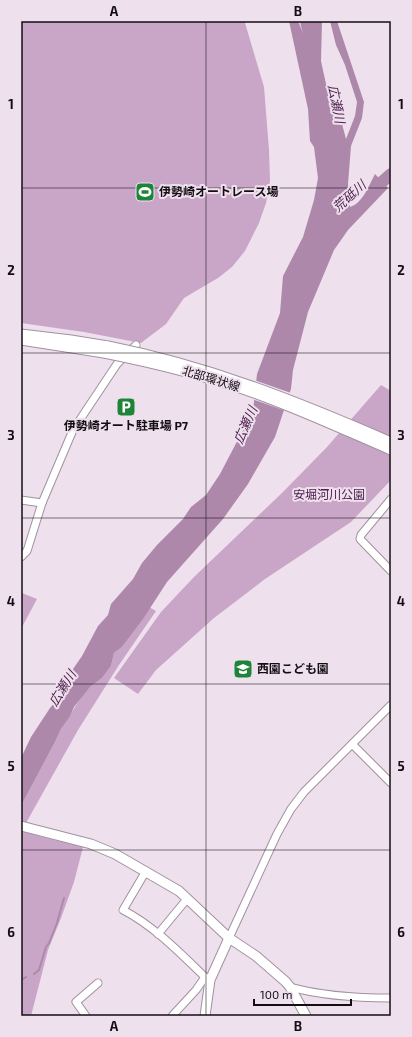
<svg xmlns="http://www.w3.org/2000/svg" width="412" height="1037" viewBox="0 0 412 1037" font-family="'Exo 2','Noto Sans JP',sans-serif">
<style>
.green{fill:#c9a6c7}
.water{fill:#ad88ab}
.pier{fill:#efe0ee}
.lines{fill:none;stroke-linecap:round;stroke-linejoin:round}
.stream{stroke:#ad88ab;stroke-width:2}
.river{stroke:#ad88ab;stroke-width:12}
.minor-casing{stroke:#a0929f;stroke-width:9}
.tertiary-casing{stroke:#a0929f;stroke-width:11}
.minor{stroke:#fff;stroke-width:7}
.tertiary{stroke:#fff;stroke-width:9}
.tertiary-bridge-casing{stroke:#a0929f;stroke-width:11;stroke-linecap:butt}
.tertiary-bridge{stroke:#fff;stroke-width:9}
.grid{fill:none;stroke:#130e12;stroke-width:1;stroke-opacity:0.55}
.labels{text-anchor:middle;stroke-width:4;stroke-linejoin:round;paint-order:stroke}
.poi-label{font-size:12px;font-weight:bold;fill:#130e12;stroke:#efe0ee;text-anchor:start}
.street-label{font-size:12px;fill:#130e12;stroke:#efe0ee}
.park-label{font-size:12px;fill:#4e204e;stroke:#efe0ee}
.water-label{font-size:13px;font-style:italic;fill:#4b1d4b;stroke:#efe0ee}
.neatline{fill:none;stroke:#130e12;stroke-width:1.5}
.grid-label{font-size:13px;text-anchor:middle;font-weight:bold;fill:#130e12}
</style>
<rect width="100%" height="100%" fill="#efe0ee"/>
<g class="green">
<polygon points="21,21 245,21 245,23 264,87 269,150 270,181 266,203 259,223 245,251 232,267 218,278 184,298 166,324 141,343 84,332 21,323"/>
<polygon points="381,385 391,391 391,480 351,522 265,579 214,618 156,670 138,694 114,678 161,612 194,577 283,492 327,447"/>
<polygon points="22,593 37,599 21,629 21,596"/>
<polygon points="149,607 156,611 119,665 78,730 26,823 21,822 21,806 55,742 61,729 82,696 90,687 102,678 111,666 114,653 122,647 141,622"/>
<polygon points="21,830 42,837 83,847 74,882 61,918 48,950 31,1016 21,1016"/>
</g>
<path class="water" d="M289,21H298L309,48L312,44L311,21H322L321,61L326,84L337,105L346,139L355,116L357,102L345,65L336,45L330,21H337L364,102L362,118L351,146L348,184L350,207C363,203 369,185 375,174L388,188L348,230L334,250L308,312L293,370L291,389L275,437L248,484L223,519L167,582L141,622L122,647L114,653L111,666L102,678L90,687L74,707L70,716L61,729L55,742L21,806V758L31,737L50,708L59,698L70,680L73,669L82,656L98,626L108,615L111,604L133,579L142,563L157,545L183,519L191,507L206,495L220,474L253,411L257,374L280,313L283,276L303,237L314,200L318,178L314,147L310,141L308,109Z"/>
<polygon class="pier" points="254,380 291,393 286,411 252,399"/>
<g class="lines">
<g class="stream">
<polyline points="34,974 39,970 46,947 49,943 57,923 64,898"/>
<polyline points="23,979 26,977"/>
</g>
<g class="river">
<polyline points="306,21 315,59"/>
<polyline points="372,195 382,182 391,174"/>
</g>
<defs>
<g id="minor">
<polyline points="391,499 361,535 360,539 391,571"/>
<polyline points="21,500 42,503 73,430 117,364 136,345"/>
<polyline points="21,557 27,551 42,503"/>
<polyline points="352,744 391,783"/>
<path d="M146,871L123,910C154,926 180,953 205,977L210,980"/>
<polyline points="158,934 187,899"/>
<polyline points="229,938 277,834 291,809 304,792 391,705"/>
<path d="M290,987C322,996 358,998 391,998"/>
<polyline points="86,1016 76,1002 98,983"/>
<polyline points="172,1016 196,990 205,977"/>
</g>
<g id="tertiary">
<polyline points="21,334 71,340 108,346"/>
<polyline points="21,340 104,353"/>
<polyline points="21,826 91,844 115,854 141,869 179,891 229,938 256,956 286,982 290,987 306,1016"/>
<polyline points="205,1016 210,980 229,938"/>
</g>
</defs>
<use href="#minor" class="minor-casing"/>
<use href="#tertiary" class="tertiary-casing"/>
<use href="#minor" class="minor"/>
<use href="#tertiary" class="tertiary"/>
<defs>
<g id="tertiary-bridge">
<path d="M108,346C209,366 297,401 391,442"/>
<path d="M104,353C159,364 213,377 265,397C308,413 349,432 391,450"/>
</g>
</defs>
<use href="#tertiary-bridge" class="tertiary-bridge-casing"/>
<use href="#tertiary-bridge" class="tertiary-bridge"/>
</g>
<path class="grid" d="M206,21V1016M21,188H391M21,353H391M21,518H391M21,684H391M21,850H391"/>
<defs>
<symbol id="stadium-square" viewBox="-11 -11 22 22"><rect x="-9" y="-9" width="18" height="18" rx="4" fill="#1d8438" stroke="#efe0ee"/><path d="M0-5a6.5 5 0 1 0 0 10a6.5 5 0 1 0 0-10ZM-3.5-1.8h7v3.6h-7Z" fill="#fff"/></symbol>
<symbol id="parking-square" viewBox="-11 -11 22 22"><rect x="-9" y="-9" width="18" height="18" rx="4" fill="#1d8438" stroke="#efe0ee"/><path d="M-3.5-5.5H1a3.5 3.5 0 0 1 0 7H-1V5.5H-3.5ZM-1-3.4V-.6H.8a1.4 1.4 0 0 0 0-2.8Z" fill="#fff"/></symbol>
<symbol id="school-square" viewBox="-11 -11 22 22"><rect x="-9" y="-9" width="18" height="18" rx="4" fill="#1d8438" stroke="#efe0ee"/><path d="M0-5L7-2L0 1L-7-2ZM-4 1L0 2.5L4 1V4Q0 6-4 4Z" fill="#fff"/></symbol>
</defs>
<g fill-rule="evenodd">
<use href="#stadium-square" x="134" y="181" width="22" height="22"/>
<use href="#parking-square" x="115" y="396" width="22" height="22"/>
<use href="#school-square" x="232" y="658" width="22" height="22"/>
</g>
<g class="labels">
<g class="poi-label">
<text x="159" y="196">伊勢崎オートレース場</text>
<text x="126" y="430" text-anchor="middle">伊勢崎オート駐車場 P7</text>
<text x="257" y="673">西園こども園</text>
</g>
<g class="street-label">
<text transform="translate(211 379) rotate(17)" y="4">北部環状線</text>
</g>
<g class="park-label">
<text x="329" y="499">安堀河川公園</text>
</g>
<g class="water-label">
<text transform="translate(337 104) rotate(79)" y="5">広瀬川</text>
<text transform="translate(349 196) rotate(-42)" y="5">荒砥川</text>
<text transform="translate(245 425) rotate(-66)" y="5">広瀬川</text>
<text transform="translate(62 688) rotate(-58)" y="5">広瀬川</text>
</g>
</g>
<rect width="412" height="1037" fill="none" stroke="#efe0ee" stroke-width="44"/>
<path d="M254 999v6h97v-6" fill="none" stroke="#130e12" stroke-width="2"/>
<text x="260" y="999" font-size="12" fill="#130e12" stroke="#efe0ee" stroke-width="3" paint-order="stroke">100 m</text>
<rect x="22" y="22" width="368" height="993" class="neatline"/>
<g class="grid-label">
<text x="114" y="16">A</text>
<text x="298" y="16">B</text>
<text x="11" y="109">1</text>
<text x="401" y="109">1</text>
<text x="11" y="275">2</text>
<text x="401" y="275">2</text>
<text x="11" y="440">3</text>
<text x="401" y="440">3</text>
<text x="11" y="606">4</text>
<text x="401" y="606">4</text>
<text x="11" y="771">5</text>
<text x="401" y="771">5</text>
<text x="11" y="937">6</text>
<text x="401" y="937">6</text>
<text x="114" y="1031">A</text>
<text x="298" y="1031">B</text>
</g>
</svg>
